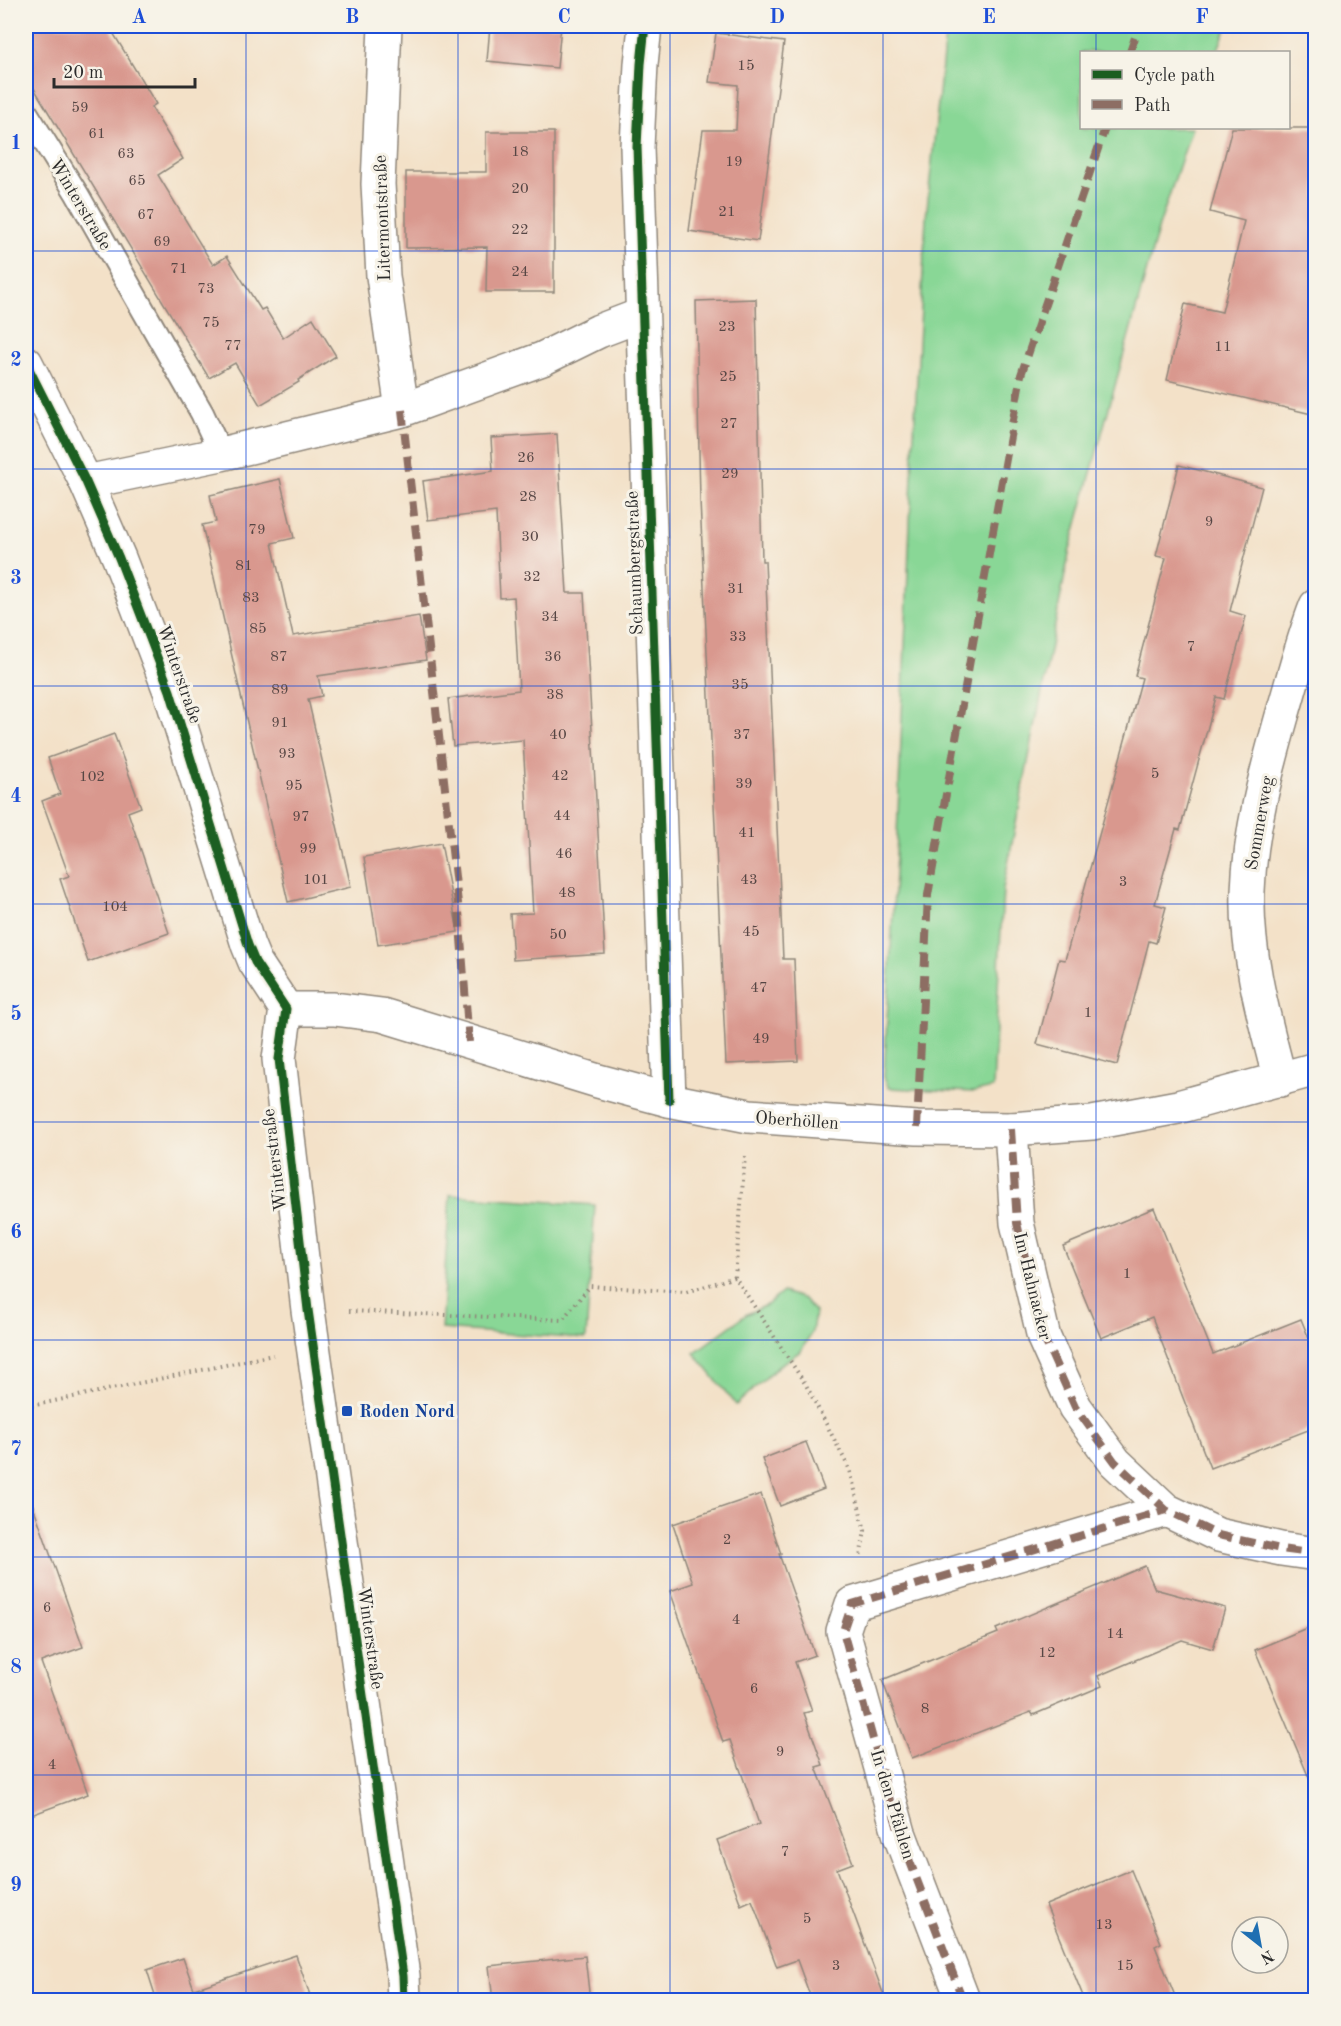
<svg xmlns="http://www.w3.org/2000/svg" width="1341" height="2026" viewBox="0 0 1341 2026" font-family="'Old Standard TT',serif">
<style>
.green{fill:#89d796;stroke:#5a8160;stroke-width:1.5}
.building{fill:#d9988e}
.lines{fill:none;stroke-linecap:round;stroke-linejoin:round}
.lane-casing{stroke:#8f867a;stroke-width:26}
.street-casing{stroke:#8f867a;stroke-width:36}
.path{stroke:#8f867a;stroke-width:4;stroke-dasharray:1.5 4.5;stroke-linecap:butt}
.lane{stroke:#fff;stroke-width:22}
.street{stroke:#fff;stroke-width:33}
.quiet{stroke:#8d6e63;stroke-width:8;stroke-dasharray:15 8;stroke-linecap:butt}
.cycleway-casing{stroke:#f7f3e8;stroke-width:13}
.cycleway{stroke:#1b5e20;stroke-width:9}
.grid{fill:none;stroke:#1d4ed8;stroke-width:1.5;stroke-opacity:0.55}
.transit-dot{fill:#1a4fb4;stroke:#f7f3e8;stroke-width:2}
.labels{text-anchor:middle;stroke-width:6;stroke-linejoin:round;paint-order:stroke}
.number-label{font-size:15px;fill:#564644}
.street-label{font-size:18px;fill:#2b2b2b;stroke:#f7f3e8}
.transit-label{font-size:18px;font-weight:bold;fill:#164399;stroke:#f7f3e8;text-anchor:start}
.neatline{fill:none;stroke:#1d4ed8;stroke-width:2}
.grid-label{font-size:20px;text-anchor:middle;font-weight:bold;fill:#1d4ed8}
</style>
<rect width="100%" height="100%" fill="#f7f3e8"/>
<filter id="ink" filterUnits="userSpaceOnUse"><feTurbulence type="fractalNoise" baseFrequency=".0167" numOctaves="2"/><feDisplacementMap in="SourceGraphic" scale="12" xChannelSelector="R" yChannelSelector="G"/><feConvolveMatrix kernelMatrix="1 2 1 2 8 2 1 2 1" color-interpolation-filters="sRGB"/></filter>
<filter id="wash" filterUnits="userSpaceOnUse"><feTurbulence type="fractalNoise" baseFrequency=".008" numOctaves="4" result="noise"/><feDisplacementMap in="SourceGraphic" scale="24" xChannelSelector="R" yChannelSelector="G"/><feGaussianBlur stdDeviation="1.35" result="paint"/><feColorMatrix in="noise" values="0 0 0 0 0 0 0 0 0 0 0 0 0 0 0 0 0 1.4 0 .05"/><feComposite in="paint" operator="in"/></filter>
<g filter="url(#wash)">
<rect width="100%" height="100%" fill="#f3e1c8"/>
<g class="green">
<polygon points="946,26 1227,26 1217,52 1082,52 1082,128 1192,128 1159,226 1070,549 1003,889 993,1088 974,1092 889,1088 884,1077 897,836 913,452 926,218"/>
<polygon points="450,1195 595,1205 586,1339 441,1329"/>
<polygon points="783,1292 804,1299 815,1312 812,1332 801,1351 781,1364 736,1405 694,1353 747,1314 767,1305"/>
</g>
<g id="blocks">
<g class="building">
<polygon points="26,26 109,26 156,104 151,107 183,159 158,175 213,265 227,256 261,310 265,308 283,338 313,318 336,356 298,380 299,382 260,405 235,363 209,378 26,75"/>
<polygon points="490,26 561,26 557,68 487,61"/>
<polygon points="716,33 784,42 758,241 689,231 703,130 736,130 738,85 709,82"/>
<polygon points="1232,128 1316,128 1316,415 1167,380 1185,304 1222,312 1244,221 1210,212"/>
<polygon points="486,132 554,132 554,292 486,292 487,247 406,248 406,172 486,172"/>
<polygon points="756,299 762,561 765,561 783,959 794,959 798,1061 726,1064 700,501 696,301"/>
<polygon points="557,434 567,593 584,593 605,954 513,960 510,914 533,913 523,740 453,746 448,699 519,690 514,597 500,598 496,512 428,520 423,481 493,471 491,438"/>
<polygon points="1179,465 1262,487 1230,611 1246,616 1224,699 1216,697 1180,830 1176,829 1155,904 1166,907 1156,943 1149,941 1117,1065 1037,1044 1059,959 1065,960 1142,678 1135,676 1166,558 1156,556"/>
<polygon points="280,479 294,538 272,543 293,636 419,616 426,660 318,676 322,696 308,699 351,887 288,902 202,525 216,522 210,495"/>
<polygon points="114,734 141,807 128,812 169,933 88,962 60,879 69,876 42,801 60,794 48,758"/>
<polygon points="441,843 458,932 378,945 364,857"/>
<polygon points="1154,1208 1213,1354 1301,1319 1316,1356 1316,1427 1210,1468 1152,1317 1101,1338 1063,1246"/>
<polygon points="806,1442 824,1489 780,1506 762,1459"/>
<polygon points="761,1494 781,1554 779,1554 815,1655 795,1662 812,1711 804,1713 823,1765 816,1767 853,1863 837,1869 886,2001 812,2001 797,1960 777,1967 752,1900 741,1905 717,1840 759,1824 730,1740 723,1742 670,1591 693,1583 673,1524"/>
<polygon points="31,1500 83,1647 41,1662 88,1794 26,1817 26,1501"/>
<polygon points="1145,1566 1155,1589 1225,1608 1213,1649 1182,1640 1098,1676 1102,1686 1033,1715 1031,1712 912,1758 882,1680 998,1633 996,1629"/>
<polygon points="1316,1624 1316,1792 1315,1792 1255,1650"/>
<polygon points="1131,1870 1161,1943 1155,1946 1177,2001 1085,2001 1046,1905"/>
<polygon points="296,1955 312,2001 157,2001 147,1970 183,1958 194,1989"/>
<polygon points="585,1956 590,2001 493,2001 489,1966"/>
</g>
</g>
</g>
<g filter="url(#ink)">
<use href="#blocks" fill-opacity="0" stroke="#8f867a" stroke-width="1.5"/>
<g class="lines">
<defs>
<polyline id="lane" points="26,112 77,194 202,413 221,454"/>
<g id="street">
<polyline points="385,26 378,184 383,276 402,410"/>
<polyline points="645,26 641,64 637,147 669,1100"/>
<polyline points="26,363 86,482 119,558 170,691 248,945 255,962 286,1009 279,1059 308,1310 403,1976 404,2000"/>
<polyline points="86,482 221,454 402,410 542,359 599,331 641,315"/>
<polyline points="286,1009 334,1009 382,1015 598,1081 669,1100 749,1116 917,1128 1011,1129 1092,1123 1178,1107 1316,1069"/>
<path d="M1280,1080C1264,1018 1246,955 1248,891C1250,830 1266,773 1282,716C1293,679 1302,642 1316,606"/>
<polyline points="1011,1129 1017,1223 1044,1338 1075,1407 1115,1462 1166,1510 1218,1535 1281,1549 1316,1554"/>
<polyline points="963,2000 899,1833 843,1631 852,1604 1166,1510"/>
</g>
</defs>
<use href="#lane" class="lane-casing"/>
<use href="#street" class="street-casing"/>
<g class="path">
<polyline points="745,1156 735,1277 806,1385 850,1470 865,1531 860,1557"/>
<polyline points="349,1311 562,1320 590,1286 686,1292 735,1277"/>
<polyline points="26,1407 273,1355"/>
</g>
<use href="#lane" class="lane"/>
<use href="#street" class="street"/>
<g class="quiet">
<polyline points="1130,52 1139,26"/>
<polyline points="402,410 459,912 469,1042"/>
<polyline points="917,1128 928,895 1021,375 1105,128"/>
<polyline points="1011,1129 1017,1223 1044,1338 1075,1407 1115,1462 1166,1510 1218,1535 1281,1549 1316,1554"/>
<polyline points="963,2000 899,1833 843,1631 852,1604 1166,1510"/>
</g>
<defs>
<g id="cycleway">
<polyline points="645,26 641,64 637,147 669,1100"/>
<polyline points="26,363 86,482 119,558 170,691 248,945 255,962 286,1009 279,1059 308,1310 403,1976 404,2000"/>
</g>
</defs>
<use href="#cycleway" class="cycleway-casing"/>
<use href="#cycleway" class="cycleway"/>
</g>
</g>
<path class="grid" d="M246,26V2000M458,26V2000M670,26V2000M883,26V2000M1096,26V52M1096,128V2000M26,251H1316M26,469H1316M26,686H1316M26,904H1316M26,1122H1316M26,1340H1316M26,1557H1316M26,1775H1316"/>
<rect class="transit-dot" x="341" y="1405" width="12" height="12" rx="3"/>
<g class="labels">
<g class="number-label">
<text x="746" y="70">15</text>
<text x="80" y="112">59</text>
<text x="97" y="138">61</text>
<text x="520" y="156">18</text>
<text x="126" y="158">63</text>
<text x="734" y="166">19</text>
<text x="137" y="185">65</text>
<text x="520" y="193">20</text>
<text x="727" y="216">21</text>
<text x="146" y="219">67</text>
<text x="520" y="234">22</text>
<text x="162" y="246">69</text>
<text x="179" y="273">71</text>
<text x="520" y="276">24</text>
<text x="206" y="293">73</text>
<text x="211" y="327">75</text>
<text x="727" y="331">23</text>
<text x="233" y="350">77</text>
<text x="1223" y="351">11</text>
<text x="728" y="381">25</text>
<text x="729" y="428">27</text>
<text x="526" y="462">26</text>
<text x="730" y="478">29</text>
<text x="528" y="501">28</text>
<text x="1209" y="526">9</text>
<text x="257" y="534">79</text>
<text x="530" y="541">30</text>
<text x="244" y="570">81</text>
<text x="532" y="581">32</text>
<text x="736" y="593">31</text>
<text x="251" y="602">83</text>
<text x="550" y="621">34</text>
<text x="258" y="633">85</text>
<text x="738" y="641">33</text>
<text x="1191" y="651">7</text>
<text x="279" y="661">87</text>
<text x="553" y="661">36</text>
<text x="740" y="689">35</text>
<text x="280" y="694">89</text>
<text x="555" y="699">38</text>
<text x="280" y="727">91</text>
<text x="558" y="739">40</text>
<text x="742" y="739">37</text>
<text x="287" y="758">93</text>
<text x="1155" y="778">5</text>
<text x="560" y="780">42</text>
<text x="92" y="781">102</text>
<text x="744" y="788">39</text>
<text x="294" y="790">95</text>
<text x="562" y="820">44</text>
<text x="301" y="821">97</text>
<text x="747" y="837">41</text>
<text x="308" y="853">99</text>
<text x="564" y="858">46</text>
<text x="316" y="884">101</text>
<text x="749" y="884">43</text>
<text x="1123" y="886">3</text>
<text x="567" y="897">48</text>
<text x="115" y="911">104</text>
<text x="751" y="936">45</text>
<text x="558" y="939">50</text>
<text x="759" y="992">47</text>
<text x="1088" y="1017">1</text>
<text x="761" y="1043">49</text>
<text x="1127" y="1278">1</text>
<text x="727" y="1544">2</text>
<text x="47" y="1612">6</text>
<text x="736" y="1624">4</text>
<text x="1115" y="1638">14</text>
<text x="1047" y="1657">12</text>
<text x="754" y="1693">6</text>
<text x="925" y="1713">8</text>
<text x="780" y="1756">9</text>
<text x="52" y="1769">4</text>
<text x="785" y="1856">7</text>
<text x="807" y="1923">5</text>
<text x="1104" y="1929">13</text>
<text x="836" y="1970">3</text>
<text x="1125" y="1970">15</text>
</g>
<g class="street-label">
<text transform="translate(81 204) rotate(59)" y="6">Winterstraße</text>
<text transform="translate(382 218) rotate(-92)" y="6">Litermontstraße</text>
<text transform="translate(634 563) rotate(-92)" y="6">Schaumbergstraße</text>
<text transform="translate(180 674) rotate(71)" y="6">Winterstraße</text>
<text transform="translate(1259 823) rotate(-80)" y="6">Sommerweg</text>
<text transform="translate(797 1120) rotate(4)" y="6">Oberhöllen</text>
<text transform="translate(274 1160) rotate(-97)" y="6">Winterstraße</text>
<text transform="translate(1033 1286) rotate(76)" y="6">Im Hahnacker</text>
<text transform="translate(371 1638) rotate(82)" y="6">Winterstraße</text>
<text transform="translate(893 1804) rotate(73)" y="6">In den Pfählen</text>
</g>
<g class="transit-label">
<text x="359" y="1417">Roden Nord</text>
</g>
</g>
<rect width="1341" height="2026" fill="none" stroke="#f7f3e8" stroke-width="66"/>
<rect x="1080" y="51" width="210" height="78" fill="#f7f3e8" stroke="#a5a39c" stroke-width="1.5"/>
<rect x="1092" y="70" width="30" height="9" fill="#1b5e20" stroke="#a5a39c" stroke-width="1.5"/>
<text x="1134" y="81" font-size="18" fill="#2b2b2b">Cycle path</text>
<rect x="1092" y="100" width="30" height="9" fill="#8d6e63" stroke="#a5a39c" stroke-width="1.5"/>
<text x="1134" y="111" font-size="18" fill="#2b2b2b">Path</text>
<g transform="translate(1260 1945) rotate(149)"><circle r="28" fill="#f7f3e8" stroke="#a5a39c" stroke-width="1.5"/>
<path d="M0-4.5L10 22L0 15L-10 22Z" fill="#1f6fb2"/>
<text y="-9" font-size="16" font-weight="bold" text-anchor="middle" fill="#2b2b2b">N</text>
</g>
<path d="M54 78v9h141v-9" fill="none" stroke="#2b2b2b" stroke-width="3"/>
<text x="63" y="78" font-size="18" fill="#2b2b2b" stroke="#f7f3e8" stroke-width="4.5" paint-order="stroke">20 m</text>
<rect x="33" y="33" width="1275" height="1960" class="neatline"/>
<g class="grid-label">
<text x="139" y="23">A</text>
<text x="352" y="23">B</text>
<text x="564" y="23">C</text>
<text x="777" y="23">D</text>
<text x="989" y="23">E</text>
<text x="1202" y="23">F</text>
<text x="16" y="149">1</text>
<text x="16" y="366">2</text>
<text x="16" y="584">3</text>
<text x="16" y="802">4</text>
<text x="16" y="1020">5</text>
<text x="16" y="1238">6</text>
<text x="16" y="1455">7</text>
<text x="16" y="1673">8</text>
<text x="16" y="1891">9</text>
</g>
</svg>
